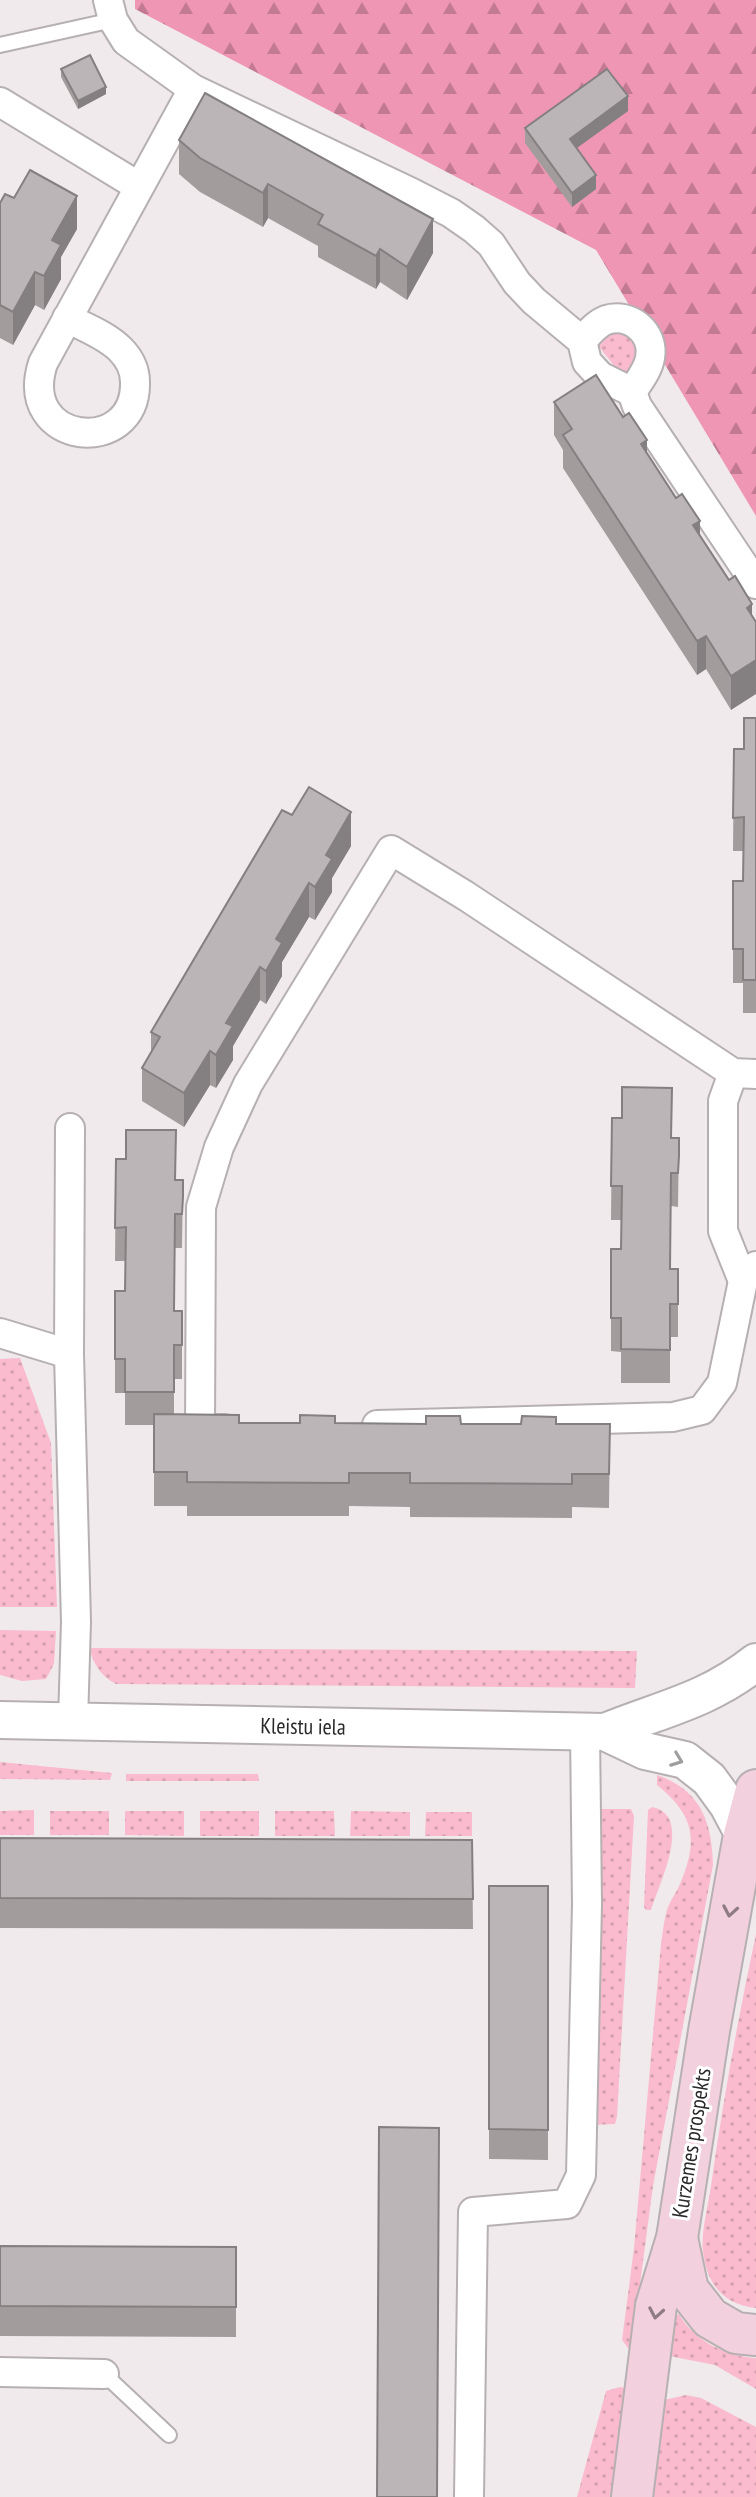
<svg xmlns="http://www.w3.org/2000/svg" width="756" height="2497" viewBox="0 0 756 2497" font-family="'PT Sans Narrow',sans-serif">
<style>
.grass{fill:url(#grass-dots)}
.forest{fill:url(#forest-firs)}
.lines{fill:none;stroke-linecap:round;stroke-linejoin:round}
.service-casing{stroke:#b7b0b2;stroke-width:18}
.minor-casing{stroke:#b7b0b2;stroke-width:32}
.tertiary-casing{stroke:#b7b0b2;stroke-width:40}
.secondary-casing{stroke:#b7b0b2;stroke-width:44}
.service{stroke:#fff;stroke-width:14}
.minor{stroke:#fff;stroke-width:28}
.tertiary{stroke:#fff;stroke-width:36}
.secondary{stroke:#f2d0dd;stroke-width:40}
.wall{fill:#a29c9d}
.shaded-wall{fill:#847f80}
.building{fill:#bcb5b7;stroke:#847f80;stroke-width:2}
.oneway{stroke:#9f9e9e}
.oneway2{stroke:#8e7c82}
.labels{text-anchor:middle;stroke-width:6;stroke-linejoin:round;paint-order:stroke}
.street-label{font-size:22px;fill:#2a2828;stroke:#fff}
</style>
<defs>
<pattern id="grass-dots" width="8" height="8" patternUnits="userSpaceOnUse" patternTransform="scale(2)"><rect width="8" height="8" fill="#fabbcf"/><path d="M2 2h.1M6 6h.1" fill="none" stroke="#d6a1b2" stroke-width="1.8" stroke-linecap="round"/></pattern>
<pattern id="forest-firs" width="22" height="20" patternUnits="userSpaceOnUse" patternTransform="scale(2)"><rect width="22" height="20" fill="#ee96b4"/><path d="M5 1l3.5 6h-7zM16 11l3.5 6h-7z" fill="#c17a92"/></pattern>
</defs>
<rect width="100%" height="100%" fill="#f1eaec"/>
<g class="grass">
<polygon points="614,331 628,334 638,345 636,368 623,377 596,343"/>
<polygon points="20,1358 51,1443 57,1607 0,1607 0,1359"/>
<polygon points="0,1630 56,1631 54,1664 46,1679 22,1681 0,1675"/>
<path d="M89,1648L637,1651L635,1688L116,1684C100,1676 94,1664 89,1648Z"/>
<polygon points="0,1762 112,1773 110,1780 0,1779"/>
<polygon points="126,1774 258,1774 259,1781 126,1781"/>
<path d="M657,1775C701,1790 712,1822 713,1865L653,2186L631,2352L622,2340L634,2248L661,1944C663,1932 664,1918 668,1907C671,1899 677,1892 680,1884C699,1839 694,1815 657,1785Z"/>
<path d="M652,1807C694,1815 659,1885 651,1910H646L644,1907L648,1810Z"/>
<polygon points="596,1809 631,1809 634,1816 617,2117 615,2124 592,2125"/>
<polygon points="34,1810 34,1835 0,1835 0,1811"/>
<rect x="50" y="1811" width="59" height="24"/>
<polygon points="125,1811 184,1811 184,1836 125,1835"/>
<rect x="200" y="1811" width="59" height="25"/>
<polygon points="275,1811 334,1811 335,1836 275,1836"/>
<polygon points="351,1811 410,1812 410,1836 350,1836"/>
<polygon points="426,1812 472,1812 472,1836 425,1836"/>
<path d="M756,1934V2308C726,2305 709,2287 704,2258C699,2237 708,2208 711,2186C723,2101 738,2018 756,1934Z"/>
<path d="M679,2314C694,2341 726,2356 756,2358V2389L715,2365L669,2356L673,2317Z"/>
<polygon points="620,2387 626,2388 610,2497 577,2497 606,2391"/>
<polygon points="686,2395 701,2398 756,2427 756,2497 651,2497 664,2400"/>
</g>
<polygon class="forest" points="135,0 756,0 756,516 596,250 135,9"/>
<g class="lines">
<defs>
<g id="service">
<polyline points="0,45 113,20"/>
<polyline points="104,2374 169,2435"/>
</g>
<g id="minor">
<polyline points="108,0 113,20 126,41 193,89 412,193 451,213 474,229 491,244 517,283 534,301 582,341 587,362 600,376 632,392 637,406 756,584"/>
<polyline points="0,102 138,186"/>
<path d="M67,318C84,327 106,335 120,349C129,358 135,370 135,382C137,458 16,446 43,363L193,89"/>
<path d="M582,341C589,333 596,324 606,320C630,312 655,333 650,358C648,370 639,381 632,392"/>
<polyline points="733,1073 723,1101 723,1231 743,1281"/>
<polyline points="70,1128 69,1354 76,1622 73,1721"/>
<polyline points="0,1333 69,1354"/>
<polyline points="377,1425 673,1417 702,1410 722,1383 743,1281 756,1266"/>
<polyline points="224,1429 200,1430 201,1207 219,1147 248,1084 391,850 466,896 733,1073 756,1074"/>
<polyline points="0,2372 104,2374"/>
<polyline points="469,2497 473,2212 567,2204 581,2175 587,1904 585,1731"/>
</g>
<g id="tertiary">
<polyline points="0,1720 605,1732 645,1751 685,1760 709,1779 728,1805 744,1835"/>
<path d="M605,1732C661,1709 707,1701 756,1662"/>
</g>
<g id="secondary">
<polyline points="677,2238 688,2290 710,2318 736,2333 756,2335"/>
<polyline points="632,2497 656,2306 677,2238 709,2031 744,1835 756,1790"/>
</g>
</defs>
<use href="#service" class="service-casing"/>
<use href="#minor" class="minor-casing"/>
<use href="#tertiary" class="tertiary-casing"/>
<use href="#secondary" class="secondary-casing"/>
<use href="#service" class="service"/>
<use href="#minor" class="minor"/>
<use href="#tertiary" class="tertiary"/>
<use href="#secondary" class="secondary"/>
</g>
<g class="wall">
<polygon points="61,69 106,94 78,109 61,77"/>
<polygon points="628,111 576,148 596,189 572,207 525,143 525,128"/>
<polygon points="179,140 433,253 407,300 380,282 376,289 318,257 318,246 268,218 263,227 200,192 179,174"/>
<polygon points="0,203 77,229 61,257 61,279 44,310 35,305 13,345 0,338"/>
<polygon points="554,402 647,454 729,580 735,576 731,710 706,669 697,675 563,468 563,450 554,435"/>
<polygon points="756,718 756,1013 743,1013 743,983 733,983 733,881 743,881 743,851 733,851 734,749 744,749"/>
<polygon points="282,810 351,846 332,878 332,892 315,920 309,917 282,962 282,976 266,1004 260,1000 233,1046 233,1060 216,1088 210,1085 184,1127 142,1101 142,1068 151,1052 151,1032"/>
<polygon points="612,1118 671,1138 679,1138 678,1207 671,1206 670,1269 678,1269 678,1337 670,1337 670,1383 621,1383 621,1352 611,1351 611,1249 621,1249 621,1220 611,1220"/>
<polygon points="116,1159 175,1180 183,1180 182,1248 175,1248 175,1311 182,1344 182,1379 174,1379 174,1414 239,1423 610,1424 609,1508 572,1507 572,1518 410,1517 410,1507 349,1506 349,1516 187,1516 187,1506 154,1506 154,1425 125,1425 125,1393 115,1393 115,1291 125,1291 126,1261 115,1261"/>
<polygon points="0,1838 472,1840 473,1929 0,1928"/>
<polygon points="489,1886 548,1886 548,2160 489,2159"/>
<polygon points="0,2246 236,2247 236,2337 0,2336"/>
</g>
<g class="shaded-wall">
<polygon points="106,87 106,94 78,109 78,101"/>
<polygon points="628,96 628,111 570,153 570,139"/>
<polygon points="596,175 596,189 572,207 572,193"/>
<polygon points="268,184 268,218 263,227 263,193"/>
<polygon points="77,196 77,229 61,257 61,279 44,310 44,276 52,240"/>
<polygon points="433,219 433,253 407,300 407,267"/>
<polygon points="380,249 380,282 376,289 376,256"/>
<polygon points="35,272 35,305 13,345 13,312"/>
<polygon points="647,440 647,474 641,444"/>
<polygon points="700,521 700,555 693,525"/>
<polygon points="752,604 752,638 747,608"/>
<polygon points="706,636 706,669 697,675 697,641"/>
<polygon points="756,660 756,694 731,710 731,676"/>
<polygon points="351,812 351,846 332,878 332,892 315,920 315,887 326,855"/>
<polygon points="309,883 309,917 282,962 282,976 266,1004 266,971 276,939"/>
<polygon points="260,967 260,1000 233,1046 233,1060 216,1088 216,1055 226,1023"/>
<polygon points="210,1051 210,1085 184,1127 184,1093"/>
</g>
<g class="building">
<polygon points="90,55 106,87 78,101 61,69"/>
<polygon points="607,69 628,96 570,139 596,175 572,193 525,128"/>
<polygon points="205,93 433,219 407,267 380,249 376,256 318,224 323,215 268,184 263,193 200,158 179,140"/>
<polygon points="30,170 77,196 52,240 61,245 44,276 35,272 13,312 0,305 0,203 5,194 14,198"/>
<polygon points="596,375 623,417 629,413 647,440 641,444 676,498 682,494 700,521 693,525 729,580 735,576 752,604 747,608 756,622 756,660 731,676 706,636 697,641 563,435 572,429 554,402"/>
<polygon points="744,718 756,718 756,980 743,980 743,949 733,949 733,881 743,881 744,817 733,818 734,749 744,749"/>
<polygon points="309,787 351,812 326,855 332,859 315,887 309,883 276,939 282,943 266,971 260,967 226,1023 233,1026 216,1055 210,1051 184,1093 142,1068 160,1037 151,1032 282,810 292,815"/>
<polygon points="622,1087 672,1088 671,1138 679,1138 679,1156 678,1173 671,1173 670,1269 678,1269 678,1304 670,1304 670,1350 621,1349 621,1318 611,1318 611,1249 621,1249 622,1186 611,1186 612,1118 622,1118"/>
<polygon points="126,1130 176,1130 175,1180 183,1180 183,1197 182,1214 175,1214 174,1311 182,1311 182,1345 174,1345 174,1392 125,1392 125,1359 115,1359 115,1291 125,1291 126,1227 115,1228 116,1159 126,1159"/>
<polygon points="154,1414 239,1415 239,1423 300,1423 300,1415 335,1416 335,1423 426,1424 426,1416 460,1416 461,1424 521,1424 522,1416 556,1417 556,1424 610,1424 609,1474 572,1474 572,1484 410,1483 410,1473 349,1473 349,1483 187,1482 187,1472 154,1472"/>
<polygon points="0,1838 472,1840 473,1899 0,1898"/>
<polygon points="489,1886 548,1886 548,2130 489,2129"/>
<polygon points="379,2127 439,2128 437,2497 377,2497"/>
<polygon points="0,2246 236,2247 236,2307 0,2306"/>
</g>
<defs><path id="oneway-chevron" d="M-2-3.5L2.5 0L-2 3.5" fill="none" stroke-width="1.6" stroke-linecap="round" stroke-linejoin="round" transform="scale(2)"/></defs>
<use class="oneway" href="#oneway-chevron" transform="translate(677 1760) rotate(21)"/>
<g class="oneway2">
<use href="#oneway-chevron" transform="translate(730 1911) rotate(100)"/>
<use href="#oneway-chevron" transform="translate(656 2313) rotate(100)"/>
</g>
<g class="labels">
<g class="street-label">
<text transform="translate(303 1726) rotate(1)" y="8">Kleistu iela</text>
<text transform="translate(691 2143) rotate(-81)" y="8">Kurzemes prospekts</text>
</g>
</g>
</svg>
